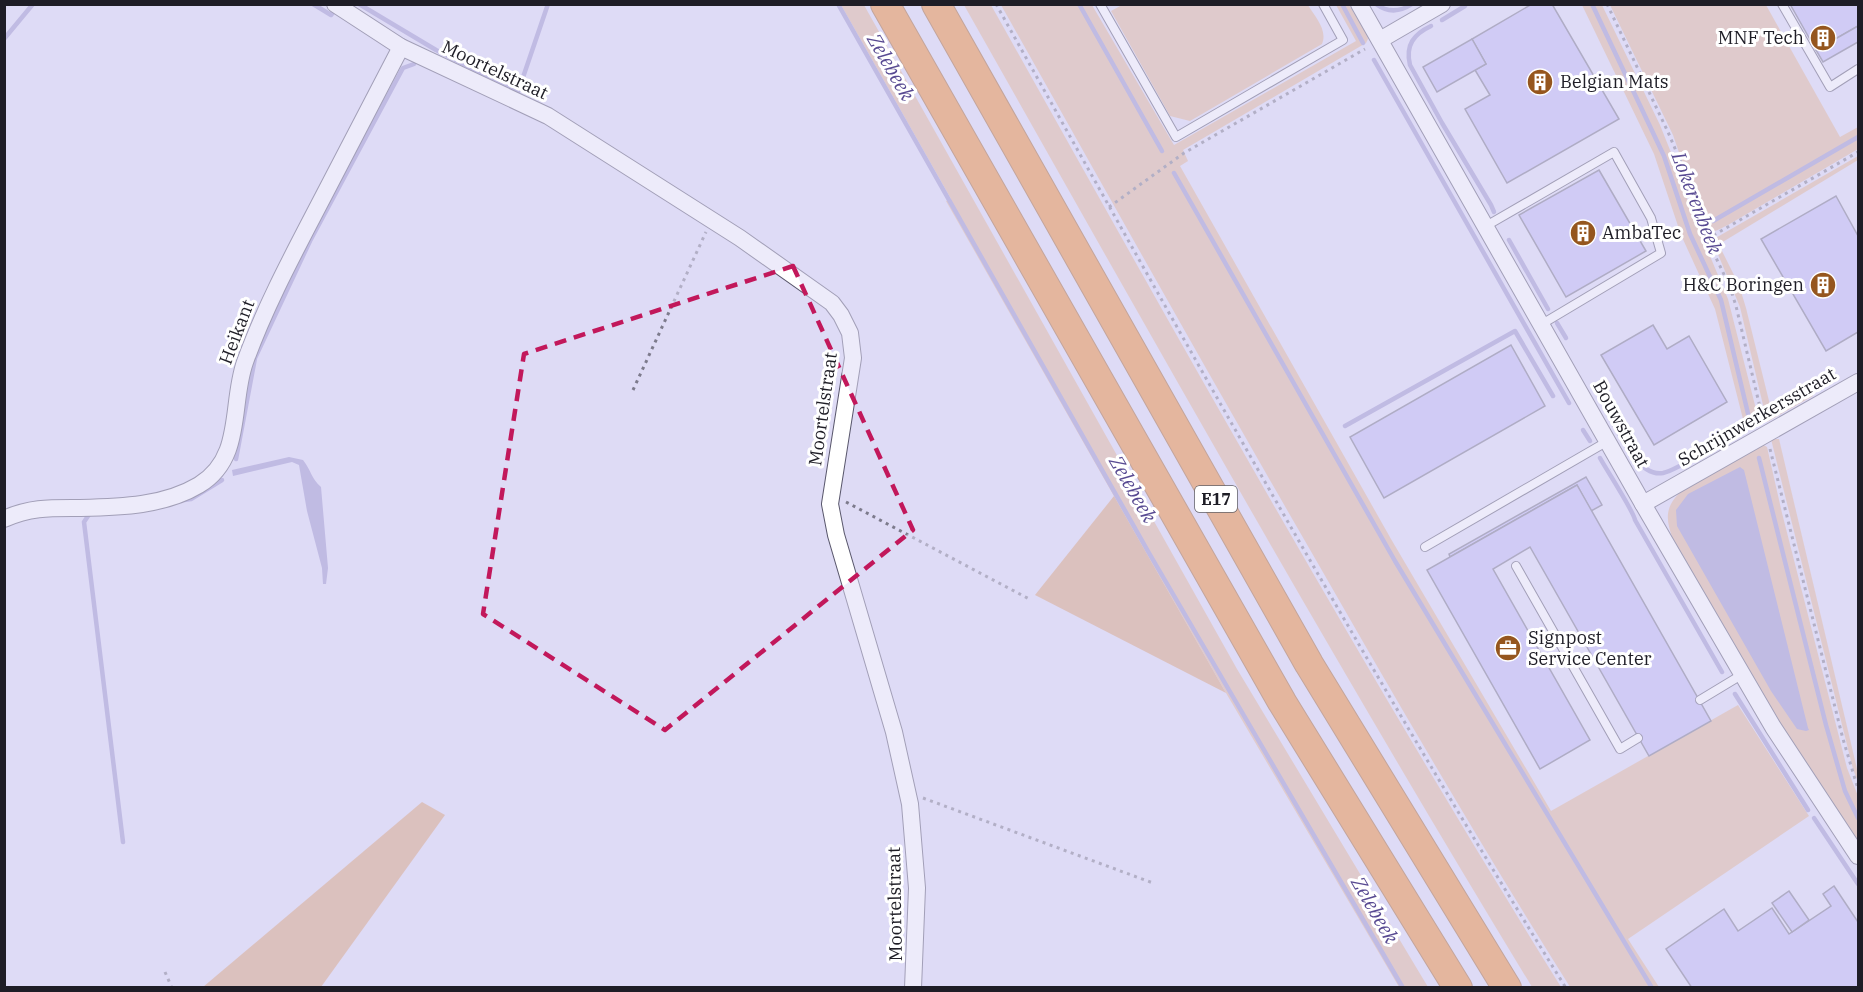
<svg xmlns="http://www.w3.org/2000/svg" width="1863" height="992" viewBox="0 0 1863 992" font-family="'IBM Plex Serif',serif">
<style>
.green{fill:#dfb79a}
.forest{fill:#d8a27b}
.water{fill:#9b94cd}
.lines{fill:none;stroke-linecap:round;stroke-linejoin:round}
.stream{stroke:#9b94cd;stroke-width:4.5}
.building{fill:#bfb8f3;stroke:#76748a;stroke-width:1.5}
.lane-casing{stroke:#59576c;stroke-width:10}
.street-casing{stroke:#59576c;stroke-width:18}
.highway-casing{stroke:#a3642f;stroke-width:30}
.path{stroke:#7d7b8c;stroke-width:3;stroke-dasharray:3 4.5;stroke-linecap:butt}
.lane{stroke:#fff;stroke-width:8}
.street{stroke:#fff;stroke-width:16}
.highway{stroke:#ea8a34;stroke-width:28}
.marked{fill:none;stroke:#c2185b;stroke-width:4.5;stroke-dasharray:12 8;stroke-linejoin:round}
.labels{text-anchor:middle;stroke-width:6;stroke-linejoin:round;paint-order:stroke}
.shield{fill:#fff;stroke:#626167;stroke-width:1.5}
.shield-label{font-size:16px;font-weight:bold;fill:#1e1d26}
.poi-label{font-size:18px;fill:#1e1d26;stroke:#fff;text-anchor:start}
.street-label{font-size:18px;fill:#1e1d26;stroke:#fff}
.water-label{font-size:20px;font-style:italic;fill:#584a92;stroke:#fff}
</style>
<rect width="100%" height="100%" fill="#dedbf5"/>
<g class="green">
<polygon points="841,5 864,5 1237,669 1428,987 1399,987 1226,693 946,201 951,199"/>
<path d="M964,5H991C1176,335 1361,666 1561,987H1532C1335,664 1150,334 964,5Z"/>
<path d="M1001,5H1092L1174,145L1356,41L1336,5H1349L1367,34L1368,39L1366,43L1183,150L1188,161L1180,166L1391,539L1551,811L1738,705L1809,816L1628,939L1659,987H1570C1478,841 1391,691 1305,541C1202,363 1102,184 1001,5Z"/>
<path d="M1122,5H1308C1315,17 1328,30 1322,44L1190,121L1170,116L1111,11Z"/>
<polygon points="1582,5 1602,5 1660,125 1672,155 1692,213 1728,299 1758,417 1757,420 1744,423 1715,309 1681,235 1654,154"/>
<path d="M1610,5H1766L1840,137L1858,127V149L1728,225C1721,228 1714,234 1706,231L1673,135Z"/>
<polygon points="1858,156 1858,160 1721,243 1721,249 1739,285 1746,308 1771,409 1813,389 1813,396 1767,422 1740,307 1712,240"/>
<polygon points="1771,439 1779,439 1858,773 1858,782 1853,769"/>
<path d="M1762,444L1767,447L1782,513L1847,768L1858,796V843L1788,736L1673,539C1664,516 1666,504 1685,488Z"/>
</g>
<g class="forest">
<polygon points="1114,496 1226,693 1035,595"/>
<polygon points="422,802 445,815 321,987 203,987"/>
</g>
<g class="water">
<path d="M289,457L303,460C311,470 311,478 321,487L328,568L326,584H323L322,568L307,511L299,465L292,462L233,476L232,470Z"/>
<polygon points="1740,467 1744,470 1808,728 1809,730 1806,731 1797,729 1771,691 1677,526 1676,510 1688,494"/>
</g>
<g class="lines">
<g class="stream">
<polyline points="313,4 331,15 335,10"/>
<polyline points="359,4 436,50 518,92 548,4"/>
<polyline points="838,4 1149,553 1403,988"/>
<polyline points="1079,4 1162,151"/>
<polyline points="1342,4 1363,43"/>
<path d="M1376,4C1388,13 1400,12 1412,4"/>
<polyline points="1592,4 1664,156 1690,234 1721,300 1750,422"/>
<polyline points="1442,20 1465,6"/>
<path d="M1431,26C1414,34 1405,45 1410,65L1442,123L1491,205L1494,212"/>
<polyline points="4,39 33,4"/>
<polyline points="1374,60 1569,403"/>
<polyline points="1174,173 1395,561 1652,988"/>
<polyline points="1713,221 1858,137"/>
<polyline points="1509,240 1548,309"/>
<polyline points="1557,323 1566,338"/>
<path d="M1605,407C1616,426 1636,478 1663,473C1677,470 1703,452 1717,444"/>
<polyline points="1345,426 1515,331 1553,396"/>
<polyline points="1583,430 1590,441"/>
<path d="M1600,458C1606,469 1634,512 1635,520L1722,672"/>
<polyline points="1759,458 1826,725 1845,791 1858,818"/>
<polyline points="236,459 255,358 310,241 403,68 414,64"/>
<polyline points="184,500 191,499 222,480"/>
<polyline points="90,513 84,522 123,842"/>
<polyline points="1735,694 1808,810"/>
<polyline points="1814,818 1858,884"/>
</g>
</g>
<g class="building">
<polygon points="1532,4 1552,4 1619,119 1507,183 1465,109 1490,95 1475,70 1486,64 1472,39"/>
<polygon points="1790,4 1858,4 1858,26 1816,50"/>
<polygon points="1858,26 1858,42 1823,62 1816,50"/>
<polygon points="1472,39 1486,64 1437,92 1423,67"/>
<polygon points="1599,170 1646,251 1566,297 1519,215"/>
<polygon points="1836,196 1858,236 1858,332 1826,351 1761,239"/>
<polygon points="1653,325 1667,349 1689,336 1727,402 1654,445 1601,355"/>
<polygon points="1511,345 1545,406 1384,498 1350,437"/>
<polygon points="1586,477 1602,505 1591,511 1577,485 1450,557 1449,554"/>
<polygon points="1577,485 1711,721 1649,756 1530,547 1493,569 1590,740 1540,769 1427,570"/>
<polygon points="1834,886 1858,922 1858,988 1692,988 1666,949 1724,909 1738,931 1772,908 1789,934 1831,906 1823,894"/>
<polygon points="1789,891 1809,920 1792,932 1772,903"/>
</g>
<g class="lines">
<defs>
<g id="lane">
<polyline points="1100,4 1176,137 1343,40 1323,4"/>
<polyline points="1782,4 1830,87 1858,69"/>
<polyline points="1486,226 1614,152 1651,218 1661,253 1542,324"/>
<polyline points="1425,547 1608,441"/>
<polyline points="1516,566 1620,749 1638,738"/>
<polyline points="1700,700 1743,674"/>
</g>
<g id="street">
<polyline points="335,4 401,47 548,116 740,238 832,303 841,315 850,333 853,358 830,504 836,535 894,732 910,804 917,888 913,988"/>
<polyline points="1359,4 1643,504 1773,727 1858,856"/>
<polyline points="1380,40 1442,4"/>
<polyline points="1643,504 1858,382"/>
<path d="M4,519C31,507 51,508 80,508C121,507 164,506 199,485C244,458 230,404 245,362C266,304 295,251 323,197C349,147 375,97 401,47"/>
</g>
<g id="highway">
<polyline points="885,4 1282,702 1458,988"/>
<polyline points="936,4 1309,664 1507,988"/>
</g>
</defs>
<use href="#lane" class="lane-casing"/>
<use href="#street" class="street-casing"/>
<use href="#highway" class="highway-casing"/>
<g class="path">
<path d="M996,4C1181,335 1365,666 1566,988"/>
<polyline points="1607,4 1668,132 1682,165 1707,239 1730,287 1736,306 1763,420"/>
<polyline points="1109,207 1184,153 1365,49"/>
<polyline points="1707,239 1858,152"/>
<polyline points="633,390 706,232"/>
<polyline points="1770,449 1843,739 1858,789"/>
<polyline points="846,502 1031,600"/>
<polyline points="923,798 1153,883"/>
<polyline points="165,972 172,988"/>
</g>
<use href="#lane" class="lane"/>
<use href="#street" class="street"/>
<use href="#highway" class="highway"/>
</g>
<path d="M0 0H1863V992H0ZM793,266L913,530L665,730L483,614L524,354Z" fill="#dedbf5" fill-opacity=".55" fill-rule="evenodd"/>
<path class="marked" d="M793,266L913,530L665,730L483,614L524,354Z"/>
<defs>
<symbol id="building-disc" viewBox="-11 -11 22 22"><circle r="9.5" fill="#95561e" stroke="#fff"/><path d="M-4-6H4V6H1V3H-1V6H-4ZM-2.5-4.3h1.7v1.8h-1.7ZM.8-4.3h1.7v1.8H.8ZM-2.5-1h1.7V.8h-1.7ZM.8-1h1.7V.8H.8Z" fill="#fff"/></symbol>
<symbol id="office-disc" viewBox="-11 -11 22 22"><circle r="9.5" fill="#95561e" stroke="#fff"/><path d="M-6-3h4V-5.5h4V-3h4V5H-6ZM-1-4.5V-3h2v-1.5ZM-6 0V1H6V0Z" fill="#fff"/></symbol>
</defs>
<g fill-rule="evenodd">
<use href="#building-disc" x="1808" y="23" width="30" height="30"/>
<use href="#building-disc" x="1525" y="67" width="30" height="30"/>
<use href="#building-disc" x="1568" y="218" width="30" height="30"/>
<use href="#building-disc" x="1808" y="270" width="30" height="30"/>
<use href="#office-disc" x="1493" y="633" width="30" height="30"/>
</g>
<g class="labels">
<rect class="shield" x="1195" y="486" width="42" height="26" rx="4.5"/>
<g class="shield-label">
<text x="1216" y="505">E17</text>
</g>
<g class="poi-label">
<text x="1804" y="44" text-anchor="end">MNF Tech</text>
<text x="1560" y="88">Belgian Mats</text>
<text x="1602" y="239">AmbaTec</text>
<text x="1804" y="291" text-anchor="end">H&amp;C Boringen</text>
<text x="1528" y="644">Signpost<tspan x="1528" dy="21">Service Center</tspan></text>
</g>
<g class="street-label">
<text transform="translate(495 70) rotate(25)" y="6">Moortelstraat</text>
<text transform="translate(237 332) rotate(-69)" y="6">Heikant</text>
<text transform="translate(823 409) rotate(-82)" y="6">Moortelstraat</text>
<text transform="translate(1757 417) rotate(-30)" y="6">Schrijnwerkersstraat</text>
<text transform="translate(1621 424) rotate(61)" y="6">Bouwstraat</text>
<text transform="translate(895 904) rotate(-91)" y="6">Moortelstraat</text>
</g>
<g class="water-label">
<text transform="translate(891 67) rotate(60)" y="7">Zelebeek</text>
<text transform="translate(1697 203) rotate(69)" y="7">Lokerenbeek</text>
<text transform="translate(1133 489) rotate(60)" y="7">Zelebeek</text>
<text transform="translate(1375 910) rotate(60)" y="7">Zelebeek</text>
</g>
</g>
<rect width="1863" height="992" fill="none" stroke="#1e1d26" stroke-width="12"/>
</svg>
